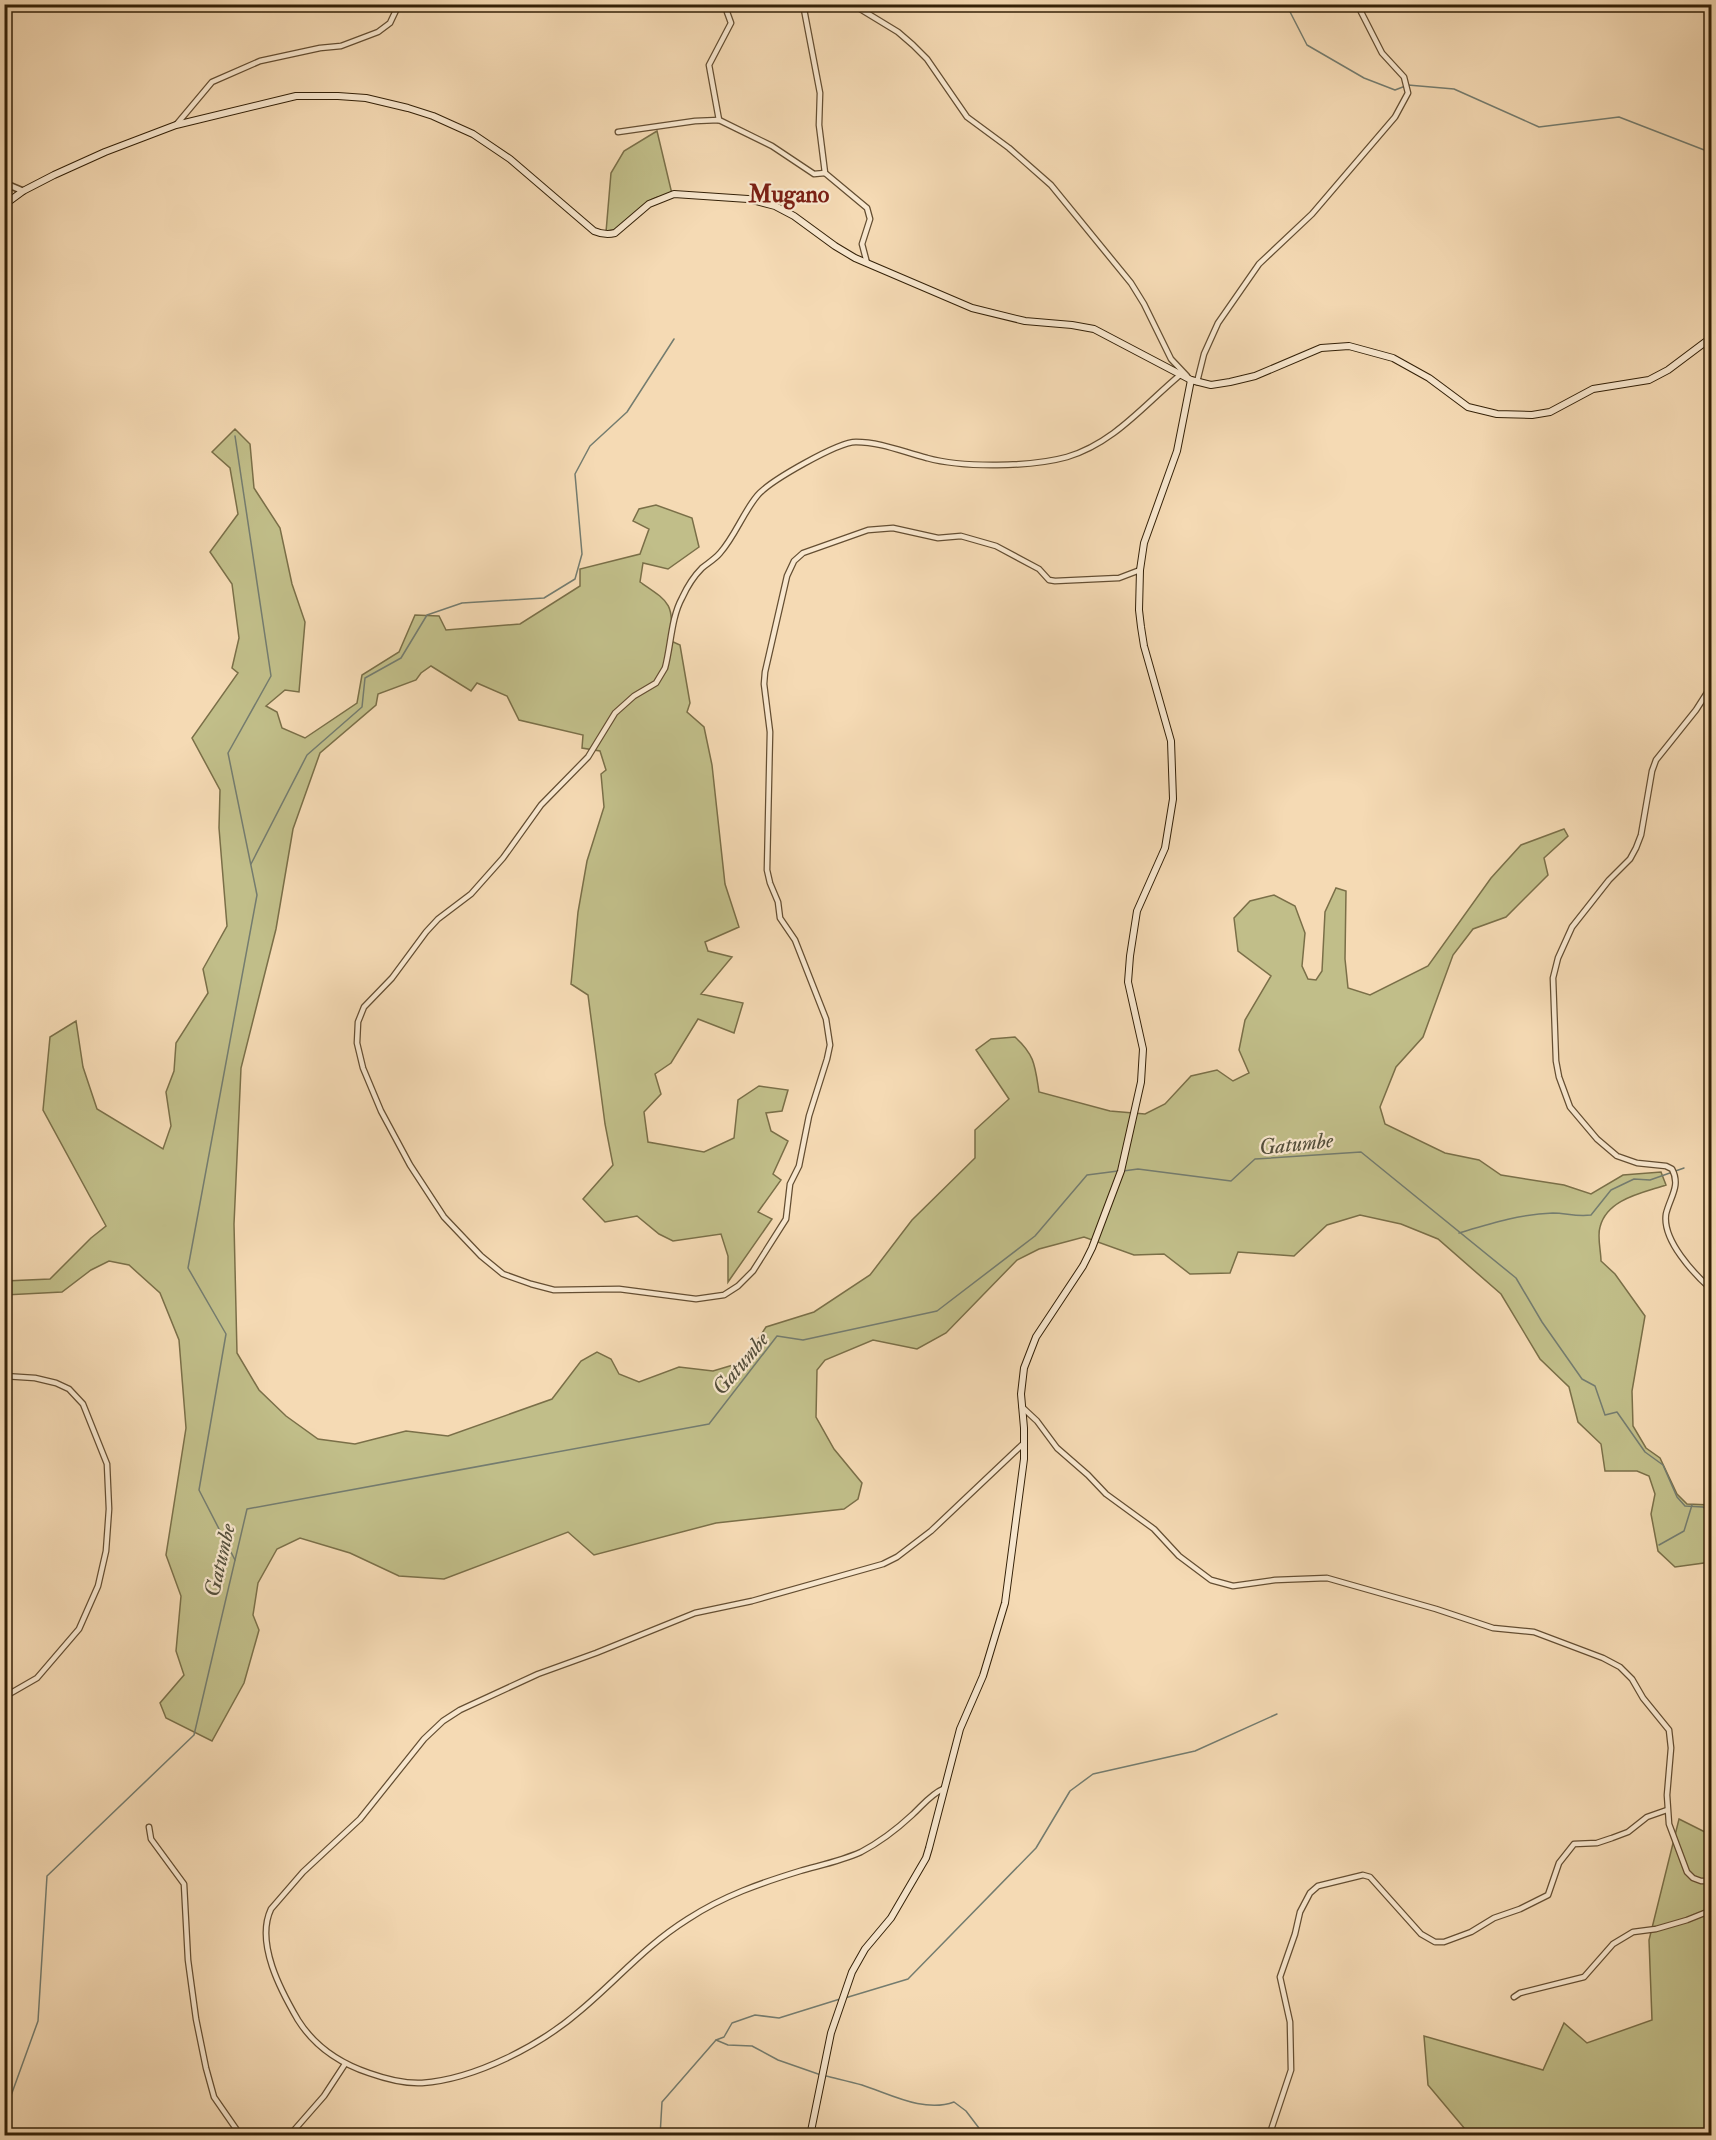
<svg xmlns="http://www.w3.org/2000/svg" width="1716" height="2140" viewBox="0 0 1716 2140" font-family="'IM FELL Double Pica',serif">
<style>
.green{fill:#c1be89;stroke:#7a6f48;stroke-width:1.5}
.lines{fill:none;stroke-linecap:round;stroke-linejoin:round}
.stream{stroke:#747c6f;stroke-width:1.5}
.minor-casing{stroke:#644e32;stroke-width:7}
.tertiary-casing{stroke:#644e32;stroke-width:8}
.secondary-casing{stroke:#332007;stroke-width:8}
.minor{stroke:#f8e7ce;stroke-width:4.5}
.tertiary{stroke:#f8e7ce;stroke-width:5}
.secondary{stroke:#f8e7ce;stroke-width:6}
.labels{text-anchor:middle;stroke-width:4.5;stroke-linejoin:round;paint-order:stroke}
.water-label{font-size:22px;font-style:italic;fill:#534e3b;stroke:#f8e7ce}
.quarter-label{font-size:24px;font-weight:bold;fill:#7a1f14;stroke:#f8e7ce}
</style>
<rect width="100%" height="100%" fill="#f5dab4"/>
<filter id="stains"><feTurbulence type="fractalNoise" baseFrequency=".00333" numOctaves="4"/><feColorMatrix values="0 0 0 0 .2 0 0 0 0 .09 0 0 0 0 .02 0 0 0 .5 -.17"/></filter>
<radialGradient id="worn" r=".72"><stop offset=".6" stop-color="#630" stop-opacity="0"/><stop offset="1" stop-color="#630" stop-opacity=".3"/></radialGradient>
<g class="green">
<path d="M657,131L672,194C666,196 658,196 653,199C635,207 626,230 606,232L611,173L624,151Z"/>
<path d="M235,429L250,444L254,488L280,528L292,584L305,622L299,692L285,690L266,706L277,712L282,728L305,738L357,703L362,675L399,652L415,615L439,616L446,630L520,624L580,586V569L640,554L649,529L633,521L639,509L656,505L692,518L699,547L668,569L643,563L640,582C671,603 673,603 671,641L680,645L690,703L687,712L704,727L712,765L725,884L739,927L705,942L708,951L732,957L701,994L743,1003L734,1033L698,1019L671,1063L655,1074L661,1094L644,1112L648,1142L704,1152L734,1138L738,1100L759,1086L788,1090L782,1111L766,1113L771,1131L788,1141L773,1174L781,1180L758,1212L772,1219L728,1282V1256L721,1234L673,1241L659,1234L637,1216L605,1222L583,1199L613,1165L605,1124L588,995L571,984L578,912L587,861L604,807L601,774L606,770L600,751L582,748L583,735L519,720L507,696L477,683L471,691L431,666L421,673L416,680L378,694L376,705L320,753L293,829L276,929L241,1068L234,1224L237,1353L259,1390L286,1416L318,1439L355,1444L406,1431L448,1436L552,1399L581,1361L597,1352L611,1359L619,1374L639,1382L679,1367L713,1371L743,1362L766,1327L814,1312L870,1275L912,1220L975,1158V1130L1009,1099L976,1050L991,1039L1015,1037C1035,1055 1035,1066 1039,1092L1110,1111L1145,1114L1165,1104L1191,1076L1217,1070L1233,1081L1249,1073L1239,1050L1245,1020L1271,976L1238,951L1234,918L1250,901L1274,895L1295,906L1305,933L1302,966L1308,979L1316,980L1322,971L1325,912L1336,888L1346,891L1345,959L1348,988L1370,995L1428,966L1491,878L1521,845L1564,829L1568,836L1544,858L1548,875L1506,917L1473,929L1453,955L1423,1037L1396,1067L1380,1107L1385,1124L1445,1153L1479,1160L1501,1175L1564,1185L1591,1194L1623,1175L1661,1172L1666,1185C1642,1193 1607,1199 1600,1227C1597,1237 1601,1251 1601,1261L1615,1274L1645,1316L1632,1391L1633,1426L1646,1448L1660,1458L1677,1494L1687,1504L1711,1505V1562L1675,1567L1658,1551L1651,1514L1655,1494L1649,1476L1637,1471H1605L1601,1444L1578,1422L1569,1387L1540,1359L1501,1294L1438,1239L1401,1224L1360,1215L1327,1225L1294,1256L1238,1252L1230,1273L1190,1274L1164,1254L1134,1255L1084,1237L1039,1249L1017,1260L946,1333L917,1349L873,1340L825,1360L817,1370L816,1417L834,1449L862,1483L858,1499L844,1509L716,1523L594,1555L568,1532L444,1579L399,1576L350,1553L300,1538L277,1549L258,1583L253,1615L259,1630L244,1683L212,1741L166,1718L160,1703L184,1675L176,1651L181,1596L166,1555L186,1428L179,1340L160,1293L129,1265L109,1261L91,1270L62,1292L5,1295V1281L50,1279L91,1238L106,1226L43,1110L50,1037L76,1021L83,1067L97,1109L163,1149L171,1126L166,1092L174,1071L176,1043L208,993L203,969L227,926L219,828L220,790L192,738L238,673L232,668L239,638L232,584L210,552L238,514L230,468L212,452Z"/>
<polygon points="1679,1819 1711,1835 1711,2135 1470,2135 1428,2085 1424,2036 1543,2070 1564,2023 1587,2043 1652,2020 1649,1940"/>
</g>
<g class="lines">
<g class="stream">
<polyline points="1286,4 1307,45 1364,78 1395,90 1408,85 1454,89 1539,127 1619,117 1712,153"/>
<polyline points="251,864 307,755 362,707 365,678 401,658 427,615 462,603 544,598 575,579 582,554 575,474 590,446 627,412 674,339"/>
<polyline points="1123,1171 1138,1169 1231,1181 1255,1159 1361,1152 1516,1278 1542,1322 1582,1379 1595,1386 1605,1415 1617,1412 1645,1452 1663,1465 1677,1497 1685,1506 1703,1507 1712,1513"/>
<path d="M1459,1233C1489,1224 1520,1214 1553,1213C1566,1213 1576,1217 1591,1215L1611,1190L1634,1179L1650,1180L1684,1168"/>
<polyline points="1659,1545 1684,1531 1692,1505"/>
<polyline points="235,1560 199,1490 226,1334 188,1268 257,895 228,753 271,676 235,436"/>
<polyline points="1711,1837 1712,1837"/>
<polyline points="845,1998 908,1979 1036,1848 1070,1791 1093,1774 1195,1751 1277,1714"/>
<polyline points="716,2040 728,2045 752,2046 778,2060 821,2075"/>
<path d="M826,2076C838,2079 851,2082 862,2085C890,2094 924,2113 954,2102L966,2111L985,2136"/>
<polyline points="4,2115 38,2021 47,1876 194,1735 247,1509 709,1424 777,1336 803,1340 937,1311 1035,1236 1087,1175 1118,1171"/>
<polyline points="660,2136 662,2102 716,2040 724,2037 732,2023 755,2015 779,2018 840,1999"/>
</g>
<defs>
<g id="minor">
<polyline points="803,4 820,93 819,125 825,173 867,208 870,219 862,244 867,263"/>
<polyline points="852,4 898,32 913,45 927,59 967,117 1009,148 1051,185 1131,283 1144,304 1171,359 1187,376"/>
<polyline points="719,120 709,65 731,23 727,12 732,4"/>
<polyline points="176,125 212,82 260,61 320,48 341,46 378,32 390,23 399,4"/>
<polyline points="618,132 695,121 719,120 772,146 814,174 825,173"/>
<polyline points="1197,382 1204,354 1218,323 1259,264 1312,214 1395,117 1408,93 1404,77 1382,53 1357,4"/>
<path d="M1140,570L1119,578L1055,581L1049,580L1039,569L996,546L961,536L938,538L893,528L868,530L803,553L794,561L787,576L765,672L764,684L770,732L767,870L770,883L778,902L780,918L795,940L826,1019L830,1045L827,1059L809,1116L799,1166L790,1184L786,1219L753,1271L738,1286L724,1295L696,1299L619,1289L554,1290L531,1284L503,1274L481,1256L444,1217L410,1165L381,1111L363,1068L357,1043L358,1022L364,1007L392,978L426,932L438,919L471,894L503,858L541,805L588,757L615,713L634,696L656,683L665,668C671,646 671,618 682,598C687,587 694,576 702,568C708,563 715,559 720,553C735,536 743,513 757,496C769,481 838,442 856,442C881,442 903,452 927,458C963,468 1031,467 1067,457C1114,443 1144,405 1180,375"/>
<path d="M1712,685L1696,710L1656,760L1652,771L1641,835L1636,848L1630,859L1609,880L1572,927L1558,958L1553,978L1556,1061L1559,1077L1570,1107L1597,1139L1617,1156L1637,1163L1666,1166L1672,1169C1681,1186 1670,1197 1666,1214C1662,1240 1694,1274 1712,1290"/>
<polyline points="4,1376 35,1378 56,1383 69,1389 83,1404 107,1464 109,1509 106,1551 98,1586 79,1629 37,1678 4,1697"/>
<polyline points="1022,1407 1037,1421 1057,1448 1088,1475 1106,1494 1154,1529 1179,1556 1211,1580 1233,1586 1275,1580 1327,1578 1436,1609 1493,1628 1534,1632 1603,1658 1620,1667 1632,1679 1643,1698 1669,1730 1671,1748 1667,1795 1669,1824 1687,1872 1693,1878 1701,1881 1712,1881"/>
<path d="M943,1789C931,1794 922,1806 912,1815C897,1829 880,1842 861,1852C841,1861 821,1865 800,1871C761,1883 723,1896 688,1919C645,1946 619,1978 581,2010C541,2045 476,2079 422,2083C404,2084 386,2079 369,2073C339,2063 315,2047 298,2020C281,1991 255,1943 271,1909L303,1872L360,1819L424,1739L443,1721L460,1710L538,1674L596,1653L695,1613L752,1601L883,1564L897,1557L931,1531L1024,1443"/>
<polyline points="149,1827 151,1839 184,1884 188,1960 196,2019 206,2068 214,2097 241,2136"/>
<polyline points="1514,1997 1520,1993 1584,1977 1613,1944 1633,1932 1656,1929 1687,1920 1712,1910"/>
<polyline points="289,2136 324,2096 345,2064"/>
<polyline points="1269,2136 1291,2070 1290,2022 1280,1977 1295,1934 1300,1912 1310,1893 1318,1886 1363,1875 1370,1877 1421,1934 1435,1942 1444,1942 1471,1932 1494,1918 1520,1909 1548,1895 1559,1863 1574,1844 1597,1843 1612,1838 1628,1832 1647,1817 1667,1810"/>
</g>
<polyline id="tertiary" points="4,183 23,191"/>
<g id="secondary">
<path d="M4,205L23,191L54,175L105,152L176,125L296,96H338L366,98L408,108L433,116L473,134L510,159L594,231C601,234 607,235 615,233L649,204L674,194L748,199L775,206L794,216L835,246L855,258L972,308L1025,321L1072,325L1094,329L1191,380L1211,385L1230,382L1255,376L1321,348L1349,346L1393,358L1429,378L1468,407L1497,414L1532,415L1550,412L1593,389L1649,380L1668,370L1712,337"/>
<polyline points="810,2136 831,2033 852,1972 865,1949 891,1918 926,1858 929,1848 960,1729 983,1676 1005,1603 1024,1459 1024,1428 1021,1394 1024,1368 1036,1337 1083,1266 1092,1248 1121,1171 1141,1082 1143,1049 1128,982 1130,956 1137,911 1165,848 1173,799 1171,741 1144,646 1141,627 1139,610 1140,570 1144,543 1177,451 1191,380"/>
</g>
</defs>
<use href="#minor" class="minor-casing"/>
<use href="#tertiary" class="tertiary-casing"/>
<use href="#secondary" class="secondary-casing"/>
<use href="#minor" class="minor"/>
<use href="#tertiary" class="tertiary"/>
<use href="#secondary" class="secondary"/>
</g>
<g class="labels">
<g class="water-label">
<text transform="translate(1296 1143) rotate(-6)" y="8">Gatumbe</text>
<text transform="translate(740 1363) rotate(-50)" y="8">Gatumbe</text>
<text transform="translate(219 1560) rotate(-77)" y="8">Gatumbe</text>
</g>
<g class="quarter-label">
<text x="789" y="202">Mugano</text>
</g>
</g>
<rect width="1716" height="2140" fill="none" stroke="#f5dab4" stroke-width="24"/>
<rect x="6" y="6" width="1704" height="2128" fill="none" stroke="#332007" stroke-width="3"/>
<rect x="12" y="12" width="1692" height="2116" fill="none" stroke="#332007" stroke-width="1.5"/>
<rect width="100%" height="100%" filter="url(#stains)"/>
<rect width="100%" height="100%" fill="url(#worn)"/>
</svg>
